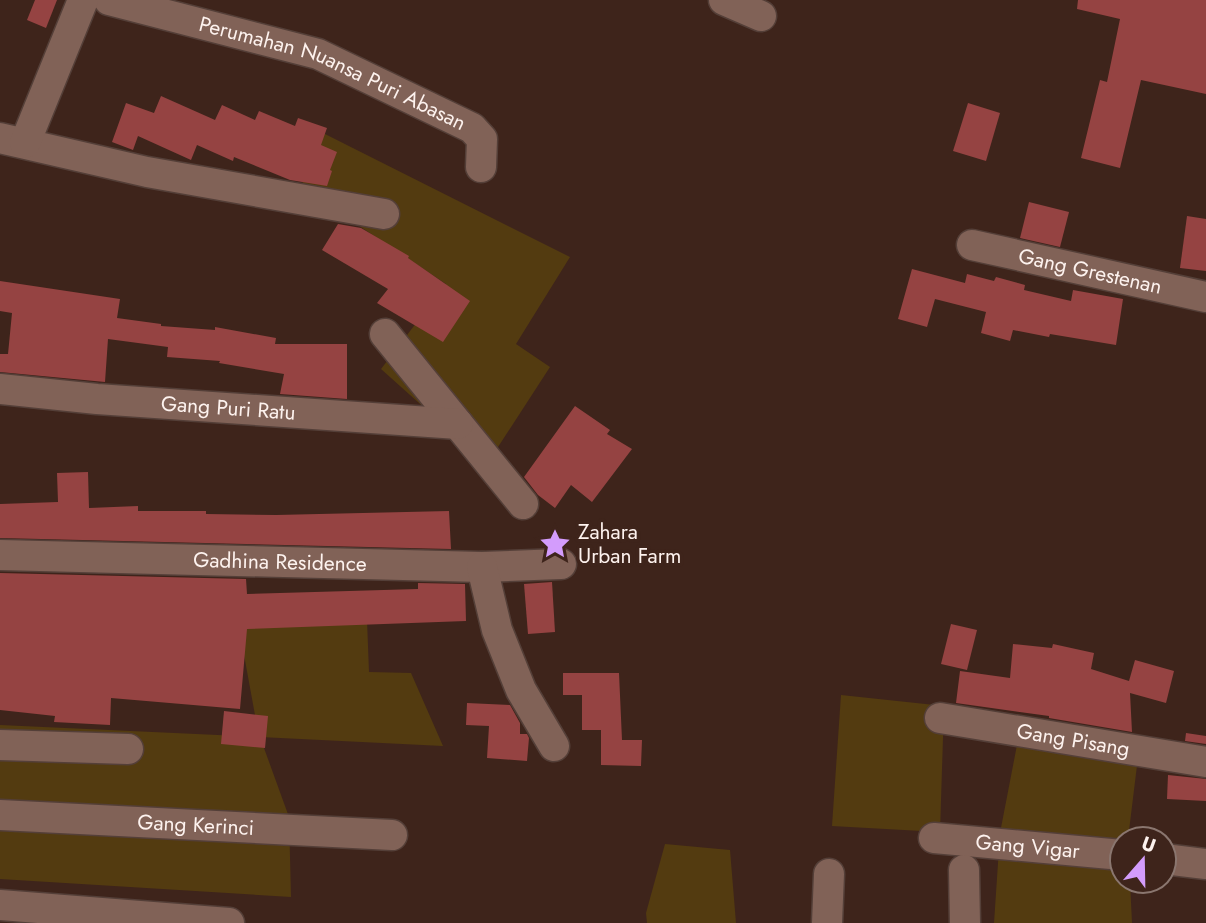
<svg xmlns="http://www.w3.org/2000/svg" width="1206" height="923" viewBox="0 0 1206 923" font-family="Jost,sans-serif">
<style>
.green{fill:#533b10}
.building{fill:#954342}
.lines{fill:none;stroke-linecap:round;stroke-linejoin:round}
.street-casing{stroke:#543f38;stroke-width:33}
.street{stroke:#816257;stroke-width:30}
.labels{text-anchor:middle;stroke-width:7;stroke-linejoin:round;paint-order:stroke}
.street-label{font-size:21px;fill:#fdf2ee;stroke:#3e241b}
.poi-label{font-size:21px;fill:#fdf2ee;stroke:#3e241b;text-anchor:start}
</style>
<rect width="100%" height="100%" fill="#3e241b"/>
<g class="green">
<polygon points="321,132 570,257 516,344 550,367 487,464 381,369 446,284 301,187"/>
<polygon points="367,620 369,672 411,673 443,746 260,737 289,817 291,897 0,879 0,725 259,737 238,622"/>
<polygon points="841,695 944,706 940,832 832,826"/>
<polygon points="1022,719 1140,741 1128,839 1122,839 1122,881 1130,881 1132,923 994,923 1000,833"/>
<polygon points="665,844 730,850 736,923 647,923 646,913"/>
</g>
<g class="building">
<polygon points="35,0 57,0 46,28 27,20"/>
<polygon points="1078,0 1206,0 1206,94 1141,80 1120,168 1081,158 1100,80 1107,82 1120,19 1077,9"/>
<polygon points="161,96 215,120 222,105 255,120 259,111 295,126 298,118 327,128 321,145 337,152 330,170 332,171 327,186 290,180 234,157 233,161 197,145 191,160 138,136 133,150 112,142 126,103 154,113"/>
<polygon points="968,103 1000,113 986,161 953,151"/>
<polygon points="1029,202 1069,212 1060,247 1020,238"/>
<polygon points="1187,216 1206,219 1206,271 1180,268"/>
<polygon points="338,224 361,228 409,256 408,258 470,301 443,342 377,303 388,289 322,250"/>
<polygon points="912,269 965,283 967,274 994,281 996,277 1025,285 1024,290 1071,301 1073,290 1123,299 1116,345 1050,334 1049,337 1013,330 1010,341 981,333 986,312 935,299 927,327 898,319"/>
<polygon points="0,281 120,299 117,318 161,324 161,326 215,330 215,327 276,338 275,344 347,344 347,399 280,394 284,374 219,363 220,361 167,357 168,347 108,339 105,382 0,372 0,354 8,354 12,313 0,311"/>
<polygon points="575,406 610,430 607,434 632,449 592,502 571,485 555,508 538,495 524,477"/>
<polygon points="88,472 89,508 138,506 138,511 206,511 206,514 276,515 449,511 451,549 0,538 0,504 58,502 57,473"/>
<polygon points="0,573 246,579 247,594 418,589 418,583 465,584 466,621 247,629 240,709 111,698 110,725 54,722 55,716 0,710"/>
<polygon points="552,582 555,632 528,634 524,584"/>
<polygon points="951,624 977,630 967,670 941,664"/>
<polygon points="1013,644 1052,648 1053,644 1094,653 1091,669 1129,681 1135,660 1174,671 1166,703 1130,693 1132,732 1049,718 1049,716 956,703 960,671 1010,678"/>
<polygon points="563,673 619,673 622,740 642,740 641,766 601,765 601,730 582,730 582,695 563,695"/>
<polygon points="467,703 510,705 520,723 520,734 527,734 529,738 527,761 487,758 489,726 466,725"/>
<polygon points="224,711 268,716 265,748 221,744"/>
<polygon points="1186,733 1206,736 1206,744 1185,741"/>
<polygon points="1168,775 1206,779 1206,801 1167,799"/>
</g>
<g class="lines">
<defs>
<g id="street">
<path id="s1" d="M109,0L318,54L472,128L482,139L481,167"/>
<polyline points="724,0 761,16"/>
<polyline points="0,138 147,172 384,214"/>
<polyline points="25,143 83,0"/>
<path id="s2" d="M972,245L1206,297"/>
<polyline points="385,334 523,504"/>
<path id="s3" d="M0,389L97,399L458,424"/>
<path id="s4" d="M0,555L482,567L561,564"/>
<polyline points="482,567 497,630 521,690 554,746"/>
<path id="s5" d="M940,718L1206,762"/>
<polyline points="0,745 128,749"/>
<path id="s6" d="M0,815L392,835"/>
<path id="s7" d="M934,838L1122,855"/>
<polyline points="1164,859 1206,864"/>
<polyline points="964,870 965,923"/>
<polyline points="0,905 229,923"/>
<polyline points="827,923 829,874"/>
</g>
</defs>
<use href="#street" class="street-casing"/>
<use href="#street" class="street"/>
</g>
<defs>
<symbol id="sight-bare" viewBox="-9 -9 18 18"><path d="M0-6L1.8-2.2L6-1.7L2.9 1.2L3.7 5.4L0 3.3L-3.7 5.4L-2.9 1.2L-6-1.7L-1.8-2.2Z" fill="#d39cfc" stroke="#3e241b" stroke-width="2.5" paint-order="stroke"/></symbol>
</defs>
<g fill-rule="evenodd">
<use href="#sight-bare" x="533" y="522" width="44" height="44"/>
</g>
<g class="labels">
<g class="street-label">
<text dy="7" stroke="none"><textPath href="#s1" startOffset="236">Perumahan Nuansa Puri Abasan</textPath></text>
<text dy="7" stroke="none"><textPath href="#s2" startOffset="121">Gang Grestenan</textPath></text>
<text dy="7" stroke="none"><textPath href="#s3" startOffset="229">Gang Puri Ratu</textPath></text>
<text dy="7" stroke="none"><textPath href="#s4" startOffset="280">Gadhina Residence</textPath></text>
<text dy="7" stroke="none"><textPath href="#s5" startOffset="135">Gang Pisang</textPath></text>
<text dy="7" stroke="none"><textPath href="#s6" startOffset="196">Gang Kerinci</textPath></text>
<text dy="7" stroke="none"><textPath href="#s7" startOffset="94">Gang Vigar</textPath></text>
</g>
<g class="poi-label">
<text x="578" y="539">Zahara<tspan x="578" dy="24">Urban Farm</tspan></text>
</g>
</g>
<g transform="translate(1143 860) rotate(20)"><circle r="33" fill="#3e241b" stroke="#8a766f" stroke-width="2"/>
<path d="M0-5L12 26L0 18L-12 26Z" fill="#d39cfc"/>
<text y="-10" font-size="19" font-weight="bold" text-anchor="middle" fill="#fdf2ee">U</text>
</g>
</svg>
